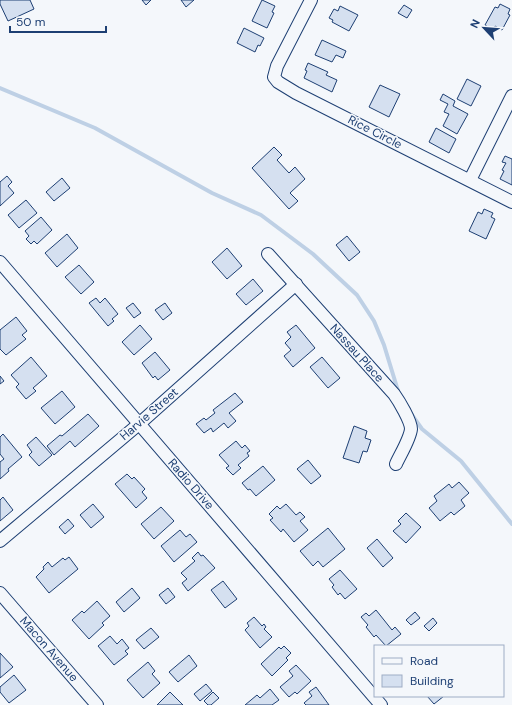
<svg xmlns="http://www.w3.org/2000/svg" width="512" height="705" viewBox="0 0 512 705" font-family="'DM Sans',sans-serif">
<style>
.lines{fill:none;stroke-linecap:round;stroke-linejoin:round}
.stream{stroke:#bed0e5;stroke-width:4}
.building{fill:#d5e0f0;stroke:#1d3f73}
.street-casing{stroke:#1d3f73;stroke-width:14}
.street{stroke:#f4f7fb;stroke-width:12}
.labels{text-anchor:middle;stroke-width:3;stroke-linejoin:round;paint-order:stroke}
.street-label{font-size:12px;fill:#1d3f73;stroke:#f4f7fb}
</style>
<rect width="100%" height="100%" fill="#f4f7fb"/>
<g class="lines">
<g class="stream">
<polyline points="0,88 95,128 212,193 261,215 313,254 357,295 374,321 384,345 399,394"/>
<polyline points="412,415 422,429 461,461 512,524"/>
</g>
</g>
<g class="building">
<polygon points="0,0 30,0 34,9 8,21 0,4"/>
<polygon points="142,0 151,0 146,5"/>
<polygon points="181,0 194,0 186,7"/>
<polygon points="262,0 275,6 272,12 274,13 267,28 252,21"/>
<polygon points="500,4 510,9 508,14 510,15 502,30 495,26 493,30 485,25 495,7 498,8"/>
<polygon points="404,5 412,10 407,18 398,13"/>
<polygon points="340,6 358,15 349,31 332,22 333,20 329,18 334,9 338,11"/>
<polygon points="244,28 264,38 260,46 258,45 255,52 237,43"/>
<polygon points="322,40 346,51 343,58 336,55 332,62 315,55"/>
<polygon points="308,63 328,72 326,75 337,80 332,92 304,78 307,71 305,70"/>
<polygon points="467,79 481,86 471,106 457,99"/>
<polygon points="380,85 400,94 389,117 369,107"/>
<polygon points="443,94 455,101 453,106 468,114 457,134 443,126 449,114 444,112 448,104 440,100"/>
<polygon points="436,128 456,139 449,153 429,142"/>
<polygon points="274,147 282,155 277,160 289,173 295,167 305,179 290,193 298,201 289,209 252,168"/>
<polygon points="505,156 512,159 512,185 500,179 504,171 502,170 506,163 502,162"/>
<polygon points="7,176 12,182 8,186 14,193 0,206 0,182"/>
<polygon points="62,178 70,188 54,201 46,192"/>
<polygon points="26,200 37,213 19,228 8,215"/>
<polygon points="484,209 493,213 491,217 495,219 486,239 469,231 478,212 482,214"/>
<polygon points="41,217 52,230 37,244 34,241 31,244 26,239 29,236 25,231"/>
<polygon points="67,234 78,248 57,267 45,253"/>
<polygon points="347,236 360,252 349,261 336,245"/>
<polygon points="227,248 242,266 227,279 212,262"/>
<polygon points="79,265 94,282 81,294 65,277"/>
<polygon points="253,279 263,291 246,305 236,294"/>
<polygon points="96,298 100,303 105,298 118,314 112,319 114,321 108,326 89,303"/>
<polygon points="133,303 141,313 134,318 126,308"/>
<polygon points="165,303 172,313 163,320 155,310"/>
<polygon points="16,317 27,331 22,335 26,339 6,355 0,349 0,330"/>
<polygon points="140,325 152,339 134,355 122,342"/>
<polygon points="296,325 315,348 293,367 284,356 291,350 285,343 291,337 287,332"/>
<polygon points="155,352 170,370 158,380 155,376 153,378 142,363"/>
<polygon points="31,357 47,376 33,388 36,391 26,399 16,387 19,384 11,375"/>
<polygon points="322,357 340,378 328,388 310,367"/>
<polygon points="0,376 4,381 0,384"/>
<polygon points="62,391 75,407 55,424 41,408"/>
<polygon points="235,393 243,402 229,413 236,421 228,428 224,423 213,432 211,428 204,433 196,424 204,418 206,420 215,413 213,410"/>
<polygon points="88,414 99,426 75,447 70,441 54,455 47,446 60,435 62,436"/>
<polygon points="354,426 367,431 365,438 371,440 367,452 363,451 359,463 343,458"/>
<polygon points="3,434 22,457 8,469 9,471 0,479 0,462 4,459 0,454 0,437"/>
<polygon points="36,437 52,455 39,466 29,455 32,452 27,445"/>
<polygon points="236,441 242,448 245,445 250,451 247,453 249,456 238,465 241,468 233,475 226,468 229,466 219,455"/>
<polygon points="308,460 321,476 311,484 297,469"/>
<polygon points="263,466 275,480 256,496 250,489 248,490 242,483"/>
<polygon points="127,474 132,479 134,477 145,489 142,492 147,498 136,508 115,484"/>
<polygon points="459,482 469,493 461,500 465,506 454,515 451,512 440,521 429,508 437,501 434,496 449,484 452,488"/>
<polygon points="3,497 13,510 0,521 0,500"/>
<polygon points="93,504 104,517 91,528 80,515"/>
<polygon points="286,504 296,515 300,512 305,517 300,521 308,530 294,542 283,529 281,532 270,520 273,518 269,514 277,506 280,509"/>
<polygon points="161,507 174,521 154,539 141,524"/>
<polygon points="406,513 421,527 406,543 393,531 401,524 398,521"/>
<polygon points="68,519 74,526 65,534 59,527"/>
<polygon points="328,528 345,549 323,567 318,561 313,566 300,551"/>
<polygon points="180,530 186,537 190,534 197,542 174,562 161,546"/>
<polygon points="377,539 393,558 383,567 367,548"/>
<polygon points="198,552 201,556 203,555 215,568 188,591 182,583 187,579 181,573 195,561 192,558"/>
<polygon points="69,557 78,569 49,593 36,577 44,569 43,567 48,562 52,567 63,558 65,560"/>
<polygon points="340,570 357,589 345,599 340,593 338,595 332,587 334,585 329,579"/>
<polygon points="223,581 237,599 225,608 211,590"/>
<polygon points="132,588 140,598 124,612 116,602"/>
<polygon points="168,588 175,597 166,604 159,595"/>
<polygon points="97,601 110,616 102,623 104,625 89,639 72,620 82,611 84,613"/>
<polygon points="376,610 392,630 395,627 401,634 386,646 376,635 374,637 366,627 368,625 361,617 366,613 369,616"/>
<polygon points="415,612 420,618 411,625 406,620"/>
<polygon points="254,617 262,626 264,624 266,627 264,629 272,637 260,648 245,630 249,626 247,623"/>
<polygon points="433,618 437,623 429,631 424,626"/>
<polygon points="151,628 159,637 144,649 136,640"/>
<polygon points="110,636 117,644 122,639 129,648 125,651 128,654 114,665 98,646"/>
<polygon points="284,646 291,653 286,658 288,660 272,676 261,664 279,647 281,649"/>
<polygon points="0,653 13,667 0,678"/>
<polygon points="189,655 197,666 178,682 169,672"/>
<polygon points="148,662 155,671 152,674 160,683 143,698 127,680"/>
<polygon points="296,665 311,681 297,694 295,692 289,697 280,687 293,676 289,671"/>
<polygon points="14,675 26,690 9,703 0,692 0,687"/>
<polygon points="206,684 212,691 200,701 194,694"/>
<polygon points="316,687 329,705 306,705 304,703 312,696 309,692"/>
<polygon points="270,689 279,700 272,705 245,705 257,695 260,698"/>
<polygon points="170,692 183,705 157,705"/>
<polygon points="213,692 219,698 211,705 208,705 204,701"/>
<polygon points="427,696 444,696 434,704"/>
</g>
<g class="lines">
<defs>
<g id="street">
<polyline points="311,0 277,66 274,77 278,82 296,93 512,202"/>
<polyline points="470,180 512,96"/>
<path d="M268,254L394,394C399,401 411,421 411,429C410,439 400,455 396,464"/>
<polyline points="0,262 381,705"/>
<polyline points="0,541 139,424 296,284"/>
<polyline points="0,593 97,705"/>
</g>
</defs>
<use href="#street" class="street-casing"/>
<use href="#street" class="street"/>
</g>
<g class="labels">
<g class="street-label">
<text transform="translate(375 132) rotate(27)" y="4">Rice Circle</text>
<text transform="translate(357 353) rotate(48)" y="4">Nassau Place</text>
<text transform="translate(149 414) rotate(-41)" y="4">Harvie Street</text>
<text transform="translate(191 484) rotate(49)" y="4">Radio Drive</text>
<text transform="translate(49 649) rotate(49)" y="4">Macon Avenue</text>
</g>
</g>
<rect x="374" y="645" width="130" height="52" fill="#f4f7fb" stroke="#9eadc5"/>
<rect x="382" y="658" width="20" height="6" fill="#f4f7fb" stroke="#9eadc5"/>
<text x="410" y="665" font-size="12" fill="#1d3f73">Road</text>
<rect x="382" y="675" width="20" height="12" fill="#d5e0f0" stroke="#9eadc5"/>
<text x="410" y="685" font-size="12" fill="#1d3f73">Building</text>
<g transform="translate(484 28) rotate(296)" stroke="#f4f7fb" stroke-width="3" paint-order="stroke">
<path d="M0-3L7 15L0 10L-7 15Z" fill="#1d3f73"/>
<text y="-6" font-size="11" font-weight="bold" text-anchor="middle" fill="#1d3f73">N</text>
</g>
<path d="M10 26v6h96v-6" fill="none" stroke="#1d3f73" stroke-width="2"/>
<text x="16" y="26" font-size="12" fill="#1d3f73" stroke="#f4f7fb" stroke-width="3" paint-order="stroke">50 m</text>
</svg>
